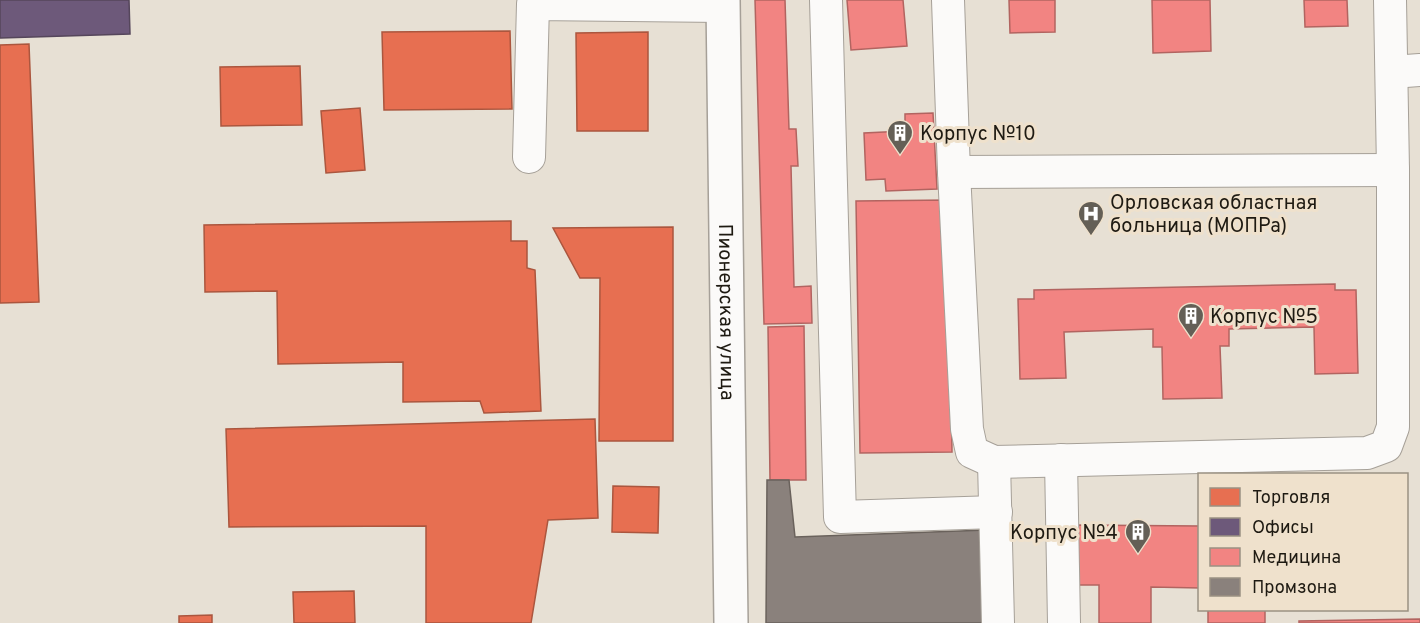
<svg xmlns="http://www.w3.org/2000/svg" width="1420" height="623" viewBox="0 0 1420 623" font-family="Overpass,sans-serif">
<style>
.shops{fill:#e76f51;stroke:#ab563e;stroke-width:1.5}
.offices{fill:#6d597a;stroke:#55465b;stroke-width:1.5}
.health{fill:#f28482;stroke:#b26460;stroke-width:1.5}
.industry{fill:#8a817c;stroke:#6a625c;stroke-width:1.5}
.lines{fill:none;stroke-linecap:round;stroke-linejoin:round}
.minor-casing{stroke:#a6a098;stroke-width:34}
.major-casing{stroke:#a6a098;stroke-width:36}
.minor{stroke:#fbfaf9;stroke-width:32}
.major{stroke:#fbfaf9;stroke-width:33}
.labels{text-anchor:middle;stroke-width:6;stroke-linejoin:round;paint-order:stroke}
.poi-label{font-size:20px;fill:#1e1a12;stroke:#efe1cc;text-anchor:start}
.street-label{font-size:20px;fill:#1e1a12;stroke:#efe1cc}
</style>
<rect width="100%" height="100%" fill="#e7e0d4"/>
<g class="shops">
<polygon points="510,31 512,109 384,110 382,32"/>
<polygon points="648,32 648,131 577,131 576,33"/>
<polygon points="29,44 39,302 0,303 0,45"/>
<polygon points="300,66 302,125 221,126 220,67"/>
<polygon points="360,108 365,170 326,173 321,111"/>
<polygon points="511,221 511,241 527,241 527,268 535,270 541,411 484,413 480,401 403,402 403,362 278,364 277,291 205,292 204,225"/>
<polygon points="673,227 673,441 599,441 600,278 580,278 553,228"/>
<polygon points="595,419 598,518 548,520 531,623 426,623 426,526 229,527 226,429"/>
<polygon points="613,486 659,487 658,533 612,532"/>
<polygon points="354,591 355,623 294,623 293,592"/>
<polygon points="212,615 212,623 179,623 179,616"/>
</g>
<polygon class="offices" points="0,0 129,0 130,34 0,38"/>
<g class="health">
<polygon points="755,0 785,0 789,129 796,129 798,166 791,166 794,287 811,286 812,323 764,324"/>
<polygon points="847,0 903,0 907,46 851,50"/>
<polygon points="1009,0 1055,0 1055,32 1010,33"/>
<polygon points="1152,0 1210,0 1211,51 1153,53"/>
<polygon points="1304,0 1347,0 1348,26 1305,27"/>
<polygon points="933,113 937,189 886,191 885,179 866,180 864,133 905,131 905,114"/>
<polygon points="948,200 952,452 860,453 856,201"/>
<polygon points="1335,284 1335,290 1356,290 1358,373 1315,374 1314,327 1229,329 1229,346 1220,346 1222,398 1163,399 1162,347 1153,347 1153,329 1064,332 1066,378 1020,379 1018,299 1034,299 1034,290"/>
<polygon points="804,326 806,480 770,480 768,327"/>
<polygon points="1076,525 1200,526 1200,588 1151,587 1151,623 1099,623 1099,585 1076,585"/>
<rect x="1208" y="610" width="57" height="13"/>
<polygon points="1420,619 1420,623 1299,623 1299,621"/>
</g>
<polygon class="industry" points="767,480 789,480 795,537 987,530 988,623 766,623"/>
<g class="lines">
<defs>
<g id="minor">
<polyline points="826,0 840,517 996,512"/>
<polyline points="948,0 954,172 967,429 972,452 994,462 1367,453 1386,446 1393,427 1393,170 1390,0"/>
<polyline points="1392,72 1420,70"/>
<polyline points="529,157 533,4 723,6"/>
<polyline points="954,172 1393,170"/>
<polyline points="1061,460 1064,623"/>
<polyline points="994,462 998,623"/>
</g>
<g id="major">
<path id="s1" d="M723,0L731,623"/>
</g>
</defs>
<use href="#minor" class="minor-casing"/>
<use href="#major" class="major-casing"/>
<use href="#minor" class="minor"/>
<use href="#major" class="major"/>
</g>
<defs>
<symbol id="building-pin" viewBox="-11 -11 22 30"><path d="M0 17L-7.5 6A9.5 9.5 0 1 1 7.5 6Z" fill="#645f56" stroke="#efe1cc"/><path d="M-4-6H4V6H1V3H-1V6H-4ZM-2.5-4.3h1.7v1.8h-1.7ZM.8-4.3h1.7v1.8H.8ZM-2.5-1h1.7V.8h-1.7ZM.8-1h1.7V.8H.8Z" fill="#fff"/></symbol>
<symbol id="hospital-pin" viewBox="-11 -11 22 30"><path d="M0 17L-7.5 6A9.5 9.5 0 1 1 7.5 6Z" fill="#645f56" stroke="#efe1cc"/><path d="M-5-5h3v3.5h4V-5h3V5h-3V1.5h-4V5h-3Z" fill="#fff"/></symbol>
</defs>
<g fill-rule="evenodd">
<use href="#building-pin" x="885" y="118" width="30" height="40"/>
<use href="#hospital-pin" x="1076" y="199" width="30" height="40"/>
<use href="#building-pin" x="1176" y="301" width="30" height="40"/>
<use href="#building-pin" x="1123" y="517" width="30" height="40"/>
</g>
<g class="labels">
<g class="poi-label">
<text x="920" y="140">Корпус №10</text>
<text x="1110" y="209">Орловская областная<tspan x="1110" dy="23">больница (МОПРа)</tspan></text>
<text x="1210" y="323">Корпус №5</text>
<text x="1118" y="539" text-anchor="end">Корпус №4</text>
</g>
<g class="street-label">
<text dy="7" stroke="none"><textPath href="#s1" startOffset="312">Пионерская улица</textPath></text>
</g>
</g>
<rect x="1198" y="473" width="210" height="138" fill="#efe1cc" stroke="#9b9182" stroke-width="1.5"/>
<rect x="1210" y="488" width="30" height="18" fill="#e76f51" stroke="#9b9182" stroke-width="1.5"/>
<text x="1252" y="503" font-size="18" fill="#1e1a12">Торговля</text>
<rect x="1210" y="518" width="30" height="18" fill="#6d597a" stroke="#9b9182" stroke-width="1.5"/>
<text x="1252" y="533" font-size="18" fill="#1e1a12">Офисы</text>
<rect x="1210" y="548" width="30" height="18" fill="#f28482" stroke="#9b9182" stroke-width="1.5"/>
<text x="1252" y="563" font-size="18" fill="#1e1a12">Медицина</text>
<rect x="1210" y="578" width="30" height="18" fill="#8a817c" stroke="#9b9182" stroke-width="1.5"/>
<text x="1252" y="593" font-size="18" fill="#1e1a12">Промзона</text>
</svg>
